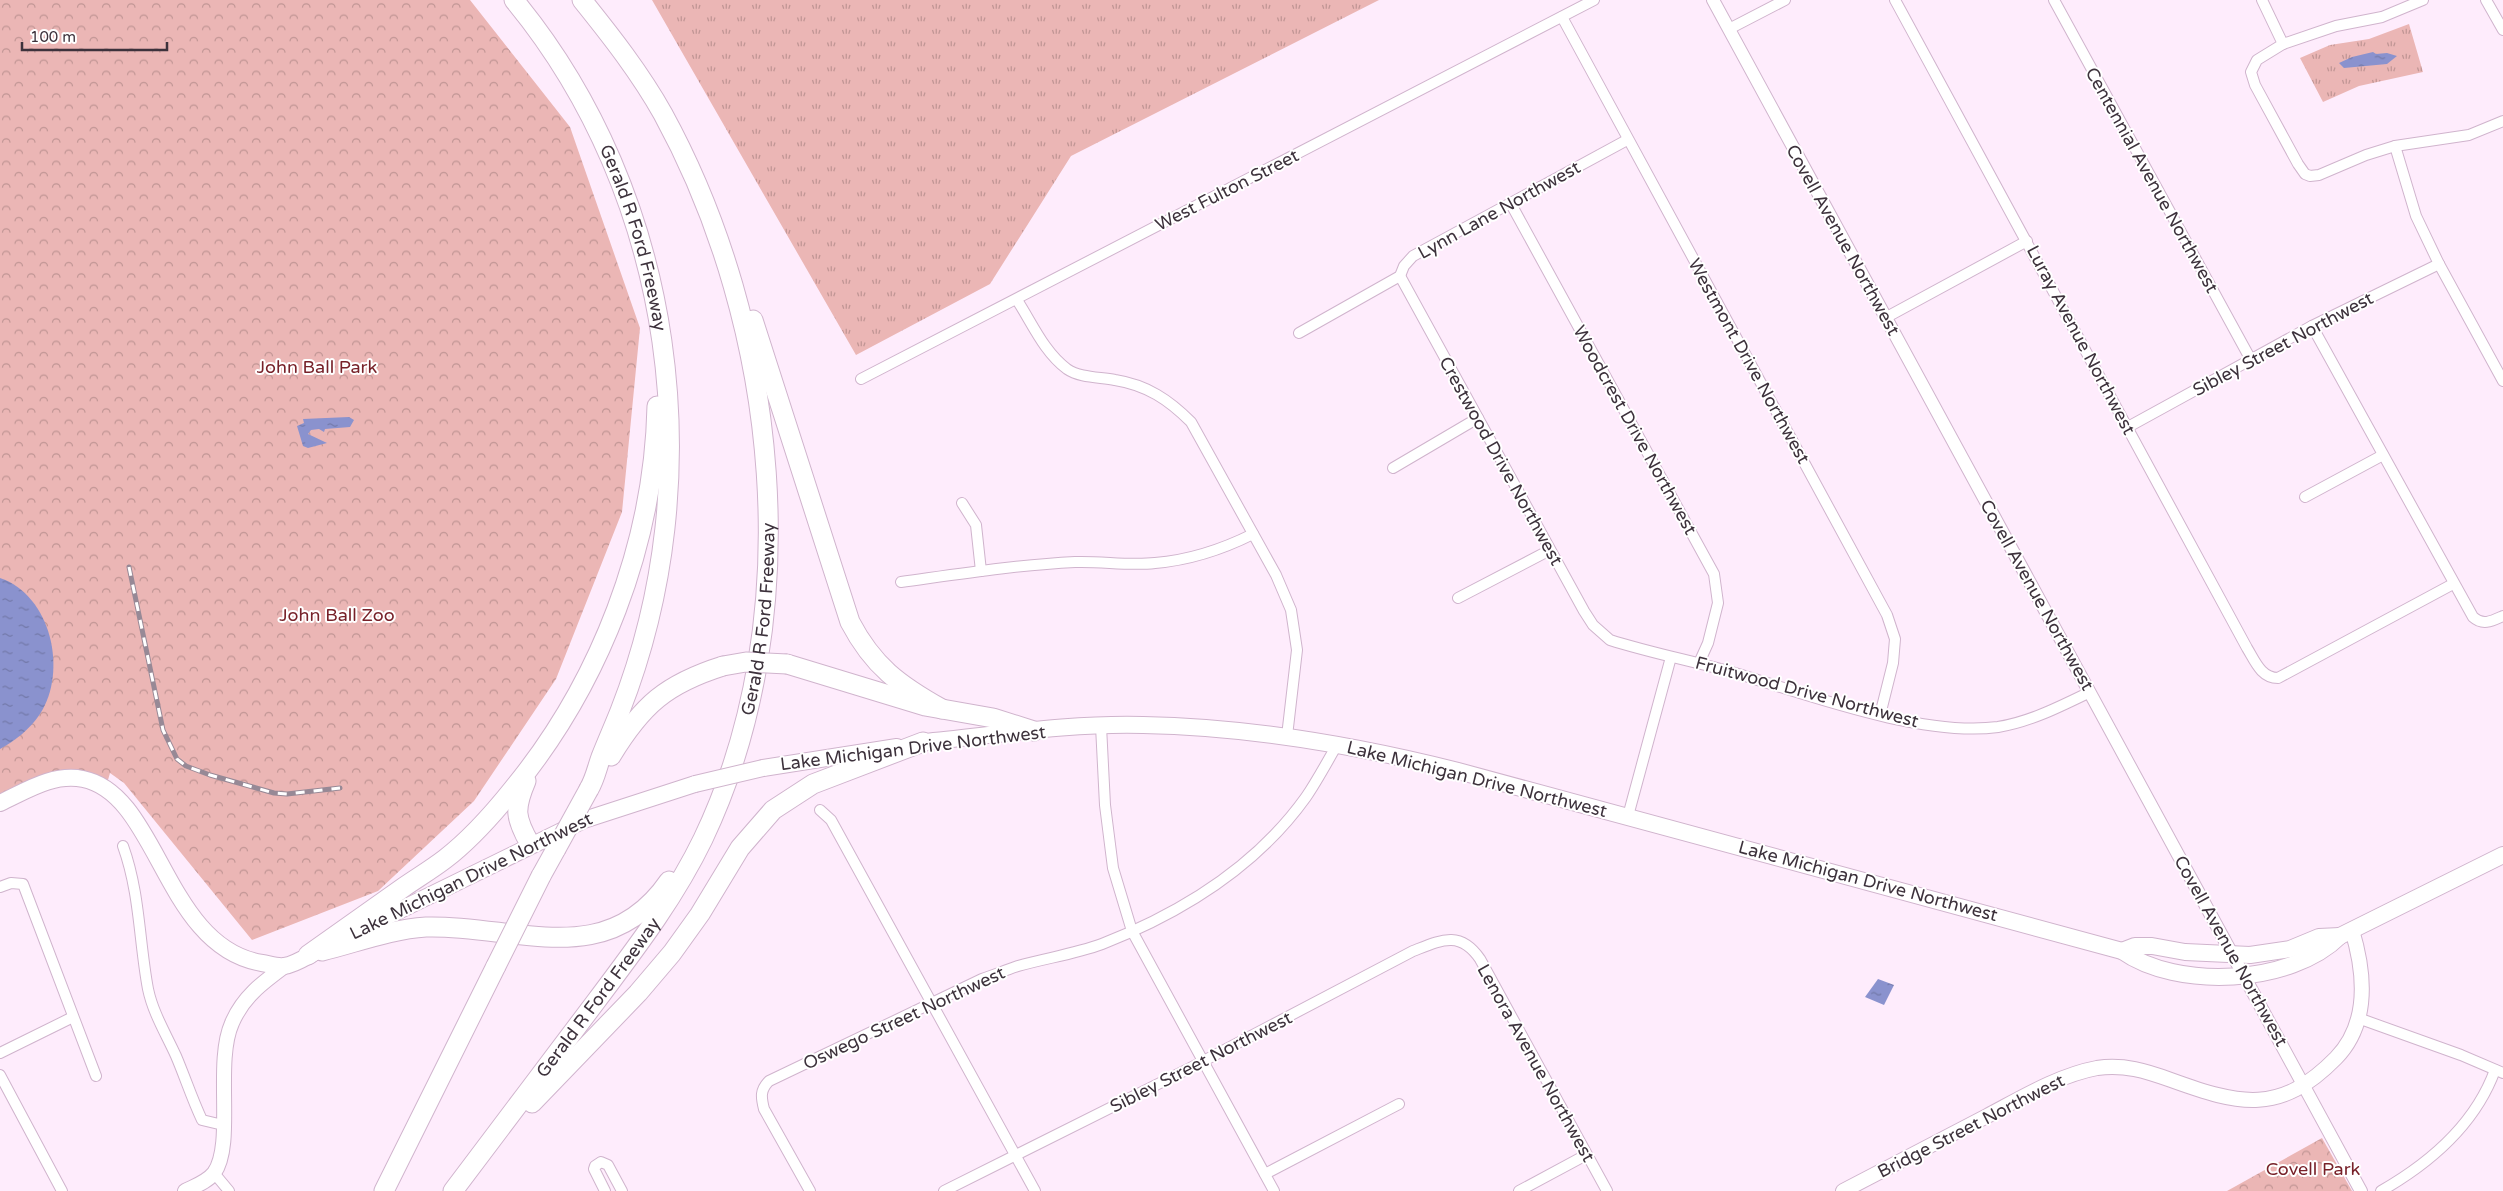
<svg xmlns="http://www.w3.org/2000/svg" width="2503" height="1191" viewBox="0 0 2503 1191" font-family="'Varela Round',sans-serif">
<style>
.grass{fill:url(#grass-tufts)}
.park{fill:url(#park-crowns)}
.water{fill:url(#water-ripples)}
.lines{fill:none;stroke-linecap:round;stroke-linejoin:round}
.minor-casing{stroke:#d0b4cd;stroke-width:12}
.tertiary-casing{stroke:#d0b4cd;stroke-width:14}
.secondary-casing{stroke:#d0b4cd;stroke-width:16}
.primary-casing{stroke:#d0b4cd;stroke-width:18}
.trunk-casing{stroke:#d0b4cd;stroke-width:18}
.motorway-casing{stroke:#d0b4cd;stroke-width:21}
.minor{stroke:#fff;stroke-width:10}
.tertiary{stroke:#fff;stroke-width:12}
.secondary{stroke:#fff;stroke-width:14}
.primary{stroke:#fff;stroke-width:16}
.trunk{stroke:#fff;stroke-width:16}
.motorway{stroke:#fff;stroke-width:19}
.rail-casing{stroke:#978996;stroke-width:5}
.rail{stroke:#fff;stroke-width:3;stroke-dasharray:9;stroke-linecap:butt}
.primary-bridge-casing{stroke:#d0b4cd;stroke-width:18;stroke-linecap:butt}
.motorway-bridge-casing{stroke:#d0b4cd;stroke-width:21;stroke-linecap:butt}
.primary-bridge{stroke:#fff;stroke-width:16}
.motorway-bridge{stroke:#fff;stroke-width:19}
.labels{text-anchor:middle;stroke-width:4;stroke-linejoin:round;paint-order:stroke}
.street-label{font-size:18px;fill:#3d323c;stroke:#fff}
.park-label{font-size:18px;fill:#772129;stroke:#fff}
</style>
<defs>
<pattern id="grass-tufts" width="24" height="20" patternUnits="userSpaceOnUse" patternTransform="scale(1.25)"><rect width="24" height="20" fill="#ebb6b5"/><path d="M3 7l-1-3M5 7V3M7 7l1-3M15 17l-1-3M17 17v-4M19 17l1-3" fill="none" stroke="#c09594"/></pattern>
<pattern id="park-crowns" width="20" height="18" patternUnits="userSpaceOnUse" patternTransform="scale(1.25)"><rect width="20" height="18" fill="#ebb6b5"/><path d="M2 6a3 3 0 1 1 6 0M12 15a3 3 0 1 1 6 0" fill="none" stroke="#c09594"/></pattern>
<pattern id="water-ripples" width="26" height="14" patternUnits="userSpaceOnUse" patternTransform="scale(1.25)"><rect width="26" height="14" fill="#8a92ce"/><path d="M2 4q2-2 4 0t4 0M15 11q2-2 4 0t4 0" fill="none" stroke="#7278a8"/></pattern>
</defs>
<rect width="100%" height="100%" fill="#feecfc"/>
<g class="grass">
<polygon points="652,0 1379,0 1071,156 990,284 856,355"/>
<polygon points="2409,24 2423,72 2359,86 2323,102 2300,58 2330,45 2369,39"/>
</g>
<g class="park">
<polygon points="0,0 470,0 570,127 640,328 622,512 556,679 474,801 378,891 252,940 124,783 110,773 106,787 82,778 0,803"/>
<polygon points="2322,1138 2352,1191 2227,1191"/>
</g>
<g class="water">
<polygon points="2373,52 2376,54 2387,53 2397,56 2387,64 2344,68 2339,63 2352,57"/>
<polygon points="349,417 354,420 350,427 325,429 324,432 319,429 311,430 308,434 327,443 308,448 303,446 297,426 304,423 303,419"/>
<path d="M0,578C51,595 68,671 40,714C30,729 15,741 0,749Z"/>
<polygon points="1878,979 1894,985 1884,1005 1865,997"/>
</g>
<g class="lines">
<defs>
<g id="minor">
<path d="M1895,0L2247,648C2255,661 2261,678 2278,678L2453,584"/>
<polyline points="2054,0 2251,360"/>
<polyline points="2262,0 2283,44 2257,60 2251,72 2255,85 2298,164 2305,174 2310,176 2319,175 2366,155 2395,146 2469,135 2503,121"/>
<polyline points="2486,0 2503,30"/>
<polyline points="1562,17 1887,615 1895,639 1893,663 1880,715"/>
<polyline points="1729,29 1785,0"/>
<polyline points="2283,44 2336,26 2382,17 2423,0"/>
<polyline points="2395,146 2416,216 2439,264 2503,381"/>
<polyline points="1511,204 1714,574 1718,603 1708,643 1699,663"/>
<path d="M1400,276L1584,611L1593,625L1610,640C1651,653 1693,661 1735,673C1809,695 1921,737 1998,727C2030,722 2061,706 2090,692"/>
<path d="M1017,300C1032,323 1044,352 1067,369C1080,378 1100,377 1115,380C1147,385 1169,400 1191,422L1276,575L1291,610L1297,650L1287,736"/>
<polyline points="1885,318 2027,241"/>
<path d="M2312,326L2473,617C2483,626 2492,621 2503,616"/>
<polyline points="1299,333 1400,276 1404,266 1413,256 1627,140"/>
<polyline points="861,379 1594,0"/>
<polyline points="2128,427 2312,326 2439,264"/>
<polyline points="1393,468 1478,418"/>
<polyline points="2305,497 2383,455"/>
<polyline points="962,503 976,525 981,571"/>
<path d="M901,582C959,574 1016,565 1075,562C1102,561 1129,566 1155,563C1191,560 1221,550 1253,534"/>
<polyline points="1458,598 1550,550"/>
<polyline points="1101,726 1105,805 1113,868 1132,931 1274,1191"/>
<polyline points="820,810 831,820 1035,1191"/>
<polyline points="1628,816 1671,657"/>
<path d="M123,846C140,893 139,941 148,989C153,1013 166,1034 176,1056C185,1077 192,1099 202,1120L223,1125"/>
<polyline points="0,887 11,883 23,884 96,1076"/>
<polyline points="2358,1018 2461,1055 2503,1073"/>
<polyline points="0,1053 73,1017"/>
<polyline points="0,1075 62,1191"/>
<polyline points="214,1173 229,1191"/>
<polyline points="1265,1174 1399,1104"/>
<polyline points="605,1191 594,1169 595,1166 601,1162 608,1165 622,1191"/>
<path d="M810,1191L764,1109C761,1097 760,1090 769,1081L982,979C994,975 1006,970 1018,966C1046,958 1075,954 1102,944C1181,913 1256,867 1306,797C1317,781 1327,762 1337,745"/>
<path d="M944,1191L1192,1067L1413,951C1441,940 1460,930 1480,959L1607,1191"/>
<polyline points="1519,1191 1586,1155"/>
<path d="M2381,1191C2430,1163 2475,1125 2495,1070"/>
</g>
<polyline id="tertiary" points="1713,0 2361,1191"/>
<g id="secondary">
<path d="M185,1191C195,1186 207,1182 214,1173C235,1144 214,1063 232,1023C243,997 262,983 285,966"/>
<path d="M1843,1191C1891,1166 1939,1141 1987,1116C2021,1098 2059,1075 2097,1068C2124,1064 2146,1071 2171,1080C2240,1105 2280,1115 2336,1058C2370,1023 2365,973 2352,930"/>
</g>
<g id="primary">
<polyline points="763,768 897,747"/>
<path d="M0,803C26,791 53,773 83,779C159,794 164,947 262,963C269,964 277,967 284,966C295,965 309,955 319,950"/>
<polyline points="343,938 584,820 695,784"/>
</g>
<g id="trunk">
<path d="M923,742C996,735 1070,723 1143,725C1250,727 1355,745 1458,771L2122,951C2177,990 2291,985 2340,936L2503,855"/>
<polyline points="2122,951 2135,946 2152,946 2185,952 2250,955 2290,949 2319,937 2340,936"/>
</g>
<g id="motorway">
<path id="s1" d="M514,0C675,195 712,477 620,711C614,726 607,742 601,757C597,768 595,779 589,789"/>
<path d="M753,320L850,622C873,666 899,685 942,709"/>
<polyline points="787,664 925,706 993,718 1034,731"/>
<path d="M611,756C642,705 666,684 723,666"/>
<path d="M526,781C514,809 515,818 530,844"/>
<polyline points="541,876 556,849"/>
<path d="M322,951C355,943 391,929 426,927C514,924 606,973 669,881"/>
<path d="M308,955C340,932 372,910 404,887C417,878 432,869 445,859C471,839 493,814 513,789C600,683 654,544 657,406"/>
<polyline points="532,1103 638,993 672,953 700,914 740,848 773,810 813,784 923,742"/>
<polyline points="384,1191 496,966"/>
<path id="s2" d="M453,1191C501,1128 549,1063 597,1000C636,948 675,897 703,839C809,617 779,326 663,114C640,73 611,36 582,0"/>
</g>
</defs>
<use href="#minor" class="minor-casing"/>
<use href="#tertiary" class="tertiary-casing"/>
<use href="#secondary" class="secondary-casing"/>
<use href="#primary" class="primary-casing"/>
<use href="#trunk" class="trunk-casing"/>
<use href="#motorway" class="motorway-casing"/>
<use href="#minor" class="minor"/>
<use href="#tertiary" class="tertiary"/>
<use href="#secondary" class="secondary"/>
<use href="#primary" class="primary"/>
<use href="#trunk" class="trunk"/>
<use href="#motorway" class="motorway"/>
<defs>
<polyline id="rail" points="129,567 163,730 177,759 186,766 210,775 274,793 287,794 340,788"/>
</defs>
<use href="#rail" class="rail-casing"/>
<use href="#rail" class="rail"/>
<defs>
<polyline id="primary-bridge" points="695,784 763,768"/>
<g id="motorway-bridge">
<polyline points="723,666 746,662 787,664"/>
<polyline points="556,849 589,789"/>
<polyline points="496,966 541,876"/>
</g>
</defs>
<use href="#primary-bridge" class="primary-bridge-casing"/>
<use href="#motorway-bridge" class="motorway-bridge-casing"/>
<use href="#primary-bridge" class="primary-bridge"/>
<use href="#motorway-bridge" class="motorway-bridge"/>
</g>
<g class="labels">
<g class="street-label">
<text transform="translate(2152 180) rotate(61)" y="6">Centennial Avenue Northwest</text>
<text transform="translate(1227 190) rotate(-27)" y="6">West Fulton Street</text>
<text transform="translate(1499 210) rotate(-29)" y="6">Lynn Lane Northwest</text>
<text dy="6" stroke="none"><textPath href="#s1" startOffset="269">Gerald R Ford Freeway</textPath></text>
<text transform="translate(1843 240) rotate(61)" y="6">Covell Avenue Northwest</text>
<text transform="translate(2081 340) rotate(62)" y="6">Luray Avenue Northwest</text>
<text transform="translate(2283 344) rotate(-28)" y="6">Sibley Street Northwest</text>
<text transform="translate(1749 361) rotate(61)" y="6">Westmont Drive Northwest</text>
<text transform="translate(1635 430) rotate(61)" y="6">Woodcrest Drive Northwest</text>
<text transform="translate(1501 461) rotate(61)" y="6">Crestwood Drive Northwest</text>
<text transform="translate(2037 595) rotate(61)" y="6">Covell Avenue Northwest</text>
<text dy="6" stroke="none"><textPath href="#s2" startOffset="661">Gerald R Ford Freeway</textPath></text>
<text transform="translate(1807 692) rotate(15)" y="6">Fruitwood Drive Northwest</text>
<text transform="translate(913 748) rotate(-7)" y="6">Lake Michigan Drive Northwest</text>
<text transform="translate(1477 779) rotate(14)" y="6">Lake Michigan Drive Northwest</text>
<text transform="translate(471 876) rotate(-26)" y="6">Lake Michigan Drive Northwest</text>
<text transform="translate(1868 881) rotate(15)" y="6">Lake Michigan Drive Northwest</text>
<text transform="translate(2231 951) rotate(61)" y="6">Covell Avenue Northwest</text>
<text dy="6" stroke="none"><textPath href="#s2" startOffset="242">Gerald R Ford Freeway</textPath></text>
<text transform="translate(904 1018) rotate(-25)" y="6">Oswego Street Northwest</text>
<text transform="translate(1201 1062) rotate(-27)" y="6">Sibley Street Northwest</text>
<text transform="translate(1536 1063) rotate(61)" y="6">Lenora Avenue Northwest</text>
<text transform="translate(1971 1126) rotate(-27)" y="6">Bridge Street Northwest</text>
</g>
<g class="park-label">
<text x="317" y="373">John Ball Park</text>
<text x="337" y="621">John Ball Zoo</text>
<text x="2313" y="1175">Covell Park</text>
</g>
</g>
<path d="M22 42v8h145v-8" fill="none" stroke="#3d323c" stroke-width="2.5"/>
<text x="30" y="42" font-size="15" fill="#3d323c" stroke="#ffffff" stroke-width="4" paint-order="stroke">100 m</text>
</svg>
